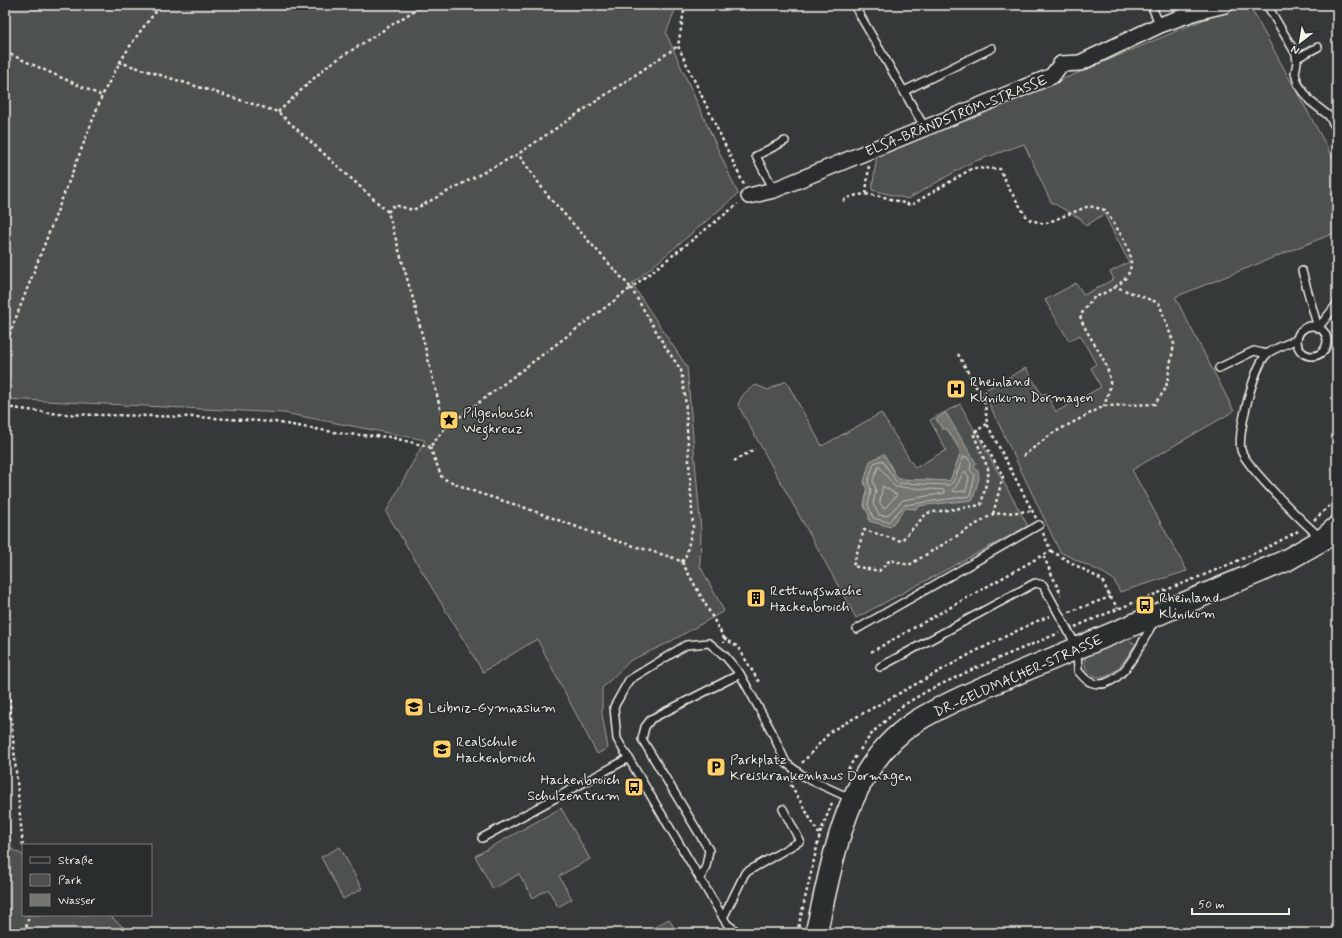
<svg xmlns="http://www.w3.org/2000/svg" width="1342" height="938" viewBox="0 0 1342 938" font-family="Mynerve,sans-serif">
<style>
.green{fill:#4e514f;stroke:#a1a19c;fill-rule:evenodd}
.water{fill:#757572;stroke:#a8a7a1}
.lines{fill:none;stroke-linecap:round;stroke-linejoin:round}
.shore{stroke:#c1bfb9;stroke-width:1}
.lane-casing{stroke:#f4f1e8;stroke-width:10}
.street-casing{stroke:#f4f1e8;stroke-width:18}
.secondary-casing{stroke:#f4f1e8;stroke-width:24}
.path{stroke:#f4f1e8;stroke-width:2.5;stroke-dasharray:3 3;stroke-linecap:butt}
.lane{stroke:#2a2d2e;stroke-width:7}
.street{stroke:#2a2d2e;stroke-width:15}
.secondary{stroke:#2a2d2e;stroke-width:21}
.labels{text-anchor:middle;stroke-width:3;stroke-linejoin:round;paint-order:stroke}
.street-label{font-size:14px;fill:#f4f1e8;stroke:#2a2d2e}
.poi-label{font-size:14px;fill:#f4f1e8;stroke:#2a2d2e;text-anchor:start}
</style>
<rect width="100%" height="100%" fill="#363939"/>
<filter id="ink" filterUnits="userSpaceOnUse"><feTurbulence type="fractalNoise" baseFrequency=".025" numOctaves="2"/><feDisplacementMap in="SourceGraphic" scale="8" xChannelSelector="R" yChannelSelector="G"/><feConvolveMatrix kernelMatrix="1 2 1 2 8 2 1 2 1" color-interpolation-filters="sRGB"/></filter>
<g filter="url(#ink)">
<g class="green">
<polygon points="5,5 677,5 666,33 738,194 632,284 687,367 701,531 700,566 724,611 666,644 631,660 602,688 602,714 608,748 597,754 537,639 483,672 386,512 425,440 284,413 5,399"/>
<polygon points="1238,5 1249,5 1337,165 1337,232 1175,297 1234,411 1132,470 1187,571 1120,592 1114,580 1105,574 1060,552 983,391 1026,368 1042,395 1046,393 1056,412 1101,387 1091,368 1096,364 1080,335 1069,341 1045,300 1076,283 1084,295 1114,279 1110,272 1129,262 1104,214 1086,226 1081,219 1051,202 1024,144 970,163 908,199 872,190 877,155 974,117"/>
<path d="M786,381L822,446L881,413L915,468L946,450L930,420L960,404L1028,526L856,618L738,405C741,395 746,391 756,385L768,390ZM946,414L975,470L916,509L906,508L869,515L864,506L867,490L898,479L950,481L961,452L947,428L937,419Z"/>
<path d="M1125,638L1136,644C1126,657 1111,687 1091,674C1084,670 1085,664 1085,657L1091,652Z"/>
<polygon points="5,774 11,849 23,855 23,915 109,915 130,933 5,933"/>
<polygon points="561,808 590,859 559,876 572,899 558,907 548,889 533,898 519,874 493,889 475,856"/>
<polygon points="340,847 362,889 343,899 321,857"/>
<polygon points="669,919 677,933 644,933"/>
</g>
<polygon class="water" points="946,413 976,463 974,468 978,471 979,478 973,500 918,506 916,509 906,508 890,527 869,521 869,515 864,506 867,490 864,482 870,461 884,454 898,479 950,481 961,452 947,429 942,429 936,419"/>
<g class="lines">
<g class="shore">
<polygon points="964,457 967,457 971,463 970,470 975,475 970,496 905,505 888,522 873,518 868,505 871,490 868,482 874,463 882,460 897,483 949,485 953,482"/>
<polygon points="879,466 895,487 944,490 945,493 903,500 887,516 879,515 873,504 876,490 873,481"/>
<polygon points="966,472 969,478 966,491 954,492 953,490 957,485 963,473"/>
<polygon points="883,486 897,495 884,509 880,503"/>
</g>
<defs>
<g id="lane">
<polyline points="854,5 925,128"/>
<polyline points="1151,5 1160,25"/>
<polyline points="1267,5 1296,54 1297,62 1295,73 1298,84 1310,101 1329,116 1337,130"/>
<polyline points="1297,58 1318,47"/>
<polyline points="904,91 992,48"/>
<polyline points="774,190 756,156 785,141"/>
<polyline points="1302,271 1318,328"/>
<circle cx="1312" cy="341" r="15"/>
<polyline points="1318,328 1337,304"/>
<path d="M1297,339C1288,344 1274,348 1267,354C1254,366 1237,434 1241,450C1246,467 1305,524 1321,538"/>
<polyline points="1219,368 1254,351 1267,354"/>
<polyline points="857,629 1039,525"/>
<path d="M880,667L1035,583L1043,585L1077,647L1078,671C1081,674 1085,680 1090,682C1120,695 1142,642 1154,621"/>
<polyline points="482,838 629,758"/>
<polyline points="700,880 706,866 709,850 642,739 645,727 651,719 740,674"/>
<polyline points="723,918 745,873 800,841 783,809"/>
<polyline points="739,933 727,924 617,739 614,707 629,680 686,645 709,643 725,656 740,674 772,732 786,763 806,778 852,799"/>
</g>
<polyline id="street" points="749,196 774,190 1052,76 1061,64 1080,63 1160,25 1196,12 1225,5"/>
<path id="secondary" d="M816,933C834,858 845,768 915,722C935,709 958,699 980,689L1285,561L1322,540L1337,527"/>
</defs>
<use href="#lane" class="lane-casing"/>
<use href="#street" class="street-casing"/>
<use href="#secondary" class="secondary-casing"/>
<g class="path">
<polyline points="685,5 678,46 744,185"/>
<polyline points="5,52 102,96"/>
<polyline points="119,62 278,112 388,212 415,306 445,428 430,447"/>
<polyline points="278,112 327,66 423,5"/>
<polyline points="866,193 869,165"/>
<path d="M843,201C864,187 888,199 911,205L973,168L1000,169L1008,187L1028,219L1044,224L1089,206L1105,210C1119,233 1149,266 1116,286"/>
<polyline points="388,212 394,205 413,210 518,154 678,46"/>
<path d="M5,346L102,96C118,63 137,32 162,5"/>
<polyline points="958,354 985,403 987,424 1036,518"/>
<polyline points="975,385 982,381"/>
<polyline points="5,407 59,414 197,417 275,422 345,434 390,437 430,447"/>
<polyline points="987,424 973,433 989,471 981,505 927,513 901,541 864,530 853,566 879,571 890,560 909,565 993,514 1032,511"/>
<polyline points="445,428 631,288 548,196 518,154"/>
<polyline points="976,429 1003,476 993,514"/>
<polyline points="430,447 442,478 478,493 523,507 604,537 674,558 682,562 724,638 724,643"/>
<path d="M1023,456L1053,433L1104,406L1155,404L1166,388L1174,344L1159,303L1116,287L1092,299L1080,316C1087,338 1109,359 1110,382C1111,389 1106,399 1104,406"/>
<polyline points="734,461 755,449"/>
<polyline points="1314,520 1337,499"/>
<polyline points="1043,533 1051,551 1043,555 1061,595"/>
<polyline points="1051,551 1102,580 1110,597 1118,608"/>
<polyline points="682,562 686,555 693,527 685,396 681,370 666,348 631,288 738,204"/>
<polyline points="1069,612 1110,597"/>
<path d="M1075,627C1149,594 1229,570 1300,530"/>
<polyline points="724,638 738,647 759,682"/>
<polyline points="5,651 23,848"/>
<polyline points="871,652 1043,555"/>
<polyline points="860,750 873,732 902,706 927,691 980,666 1059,633"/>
<polyline points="802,763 831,731 974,652 1035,622 1050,616"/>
<polyline points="848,769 857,754"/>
<polyline points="792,779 791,785 819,834"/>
<polyline points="25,933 29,915"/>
<polyline points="797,933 820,834 833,800"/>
</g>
<use href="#lane" class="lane"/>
<use href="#street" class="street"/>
<use href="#secondary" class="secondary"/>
</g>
</g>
<defs>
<symbol id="hospital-square" viewBox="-11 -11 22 22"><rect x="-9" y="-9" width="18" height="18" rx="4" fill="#ffd166" stroke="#2a2d2e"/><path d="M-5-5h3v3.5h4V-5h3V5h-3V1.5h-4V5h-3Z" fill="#111"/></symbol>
<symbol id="sight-square" viewBox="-11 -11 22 22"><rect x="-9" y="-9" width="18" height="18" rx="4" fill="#ffd166" stroke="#2a2d2e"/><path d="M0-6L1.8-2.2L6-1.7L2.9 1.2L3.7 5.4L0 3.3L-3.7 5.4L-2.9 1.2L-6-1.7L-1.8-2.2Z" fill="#111"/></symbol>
<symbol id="building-square" viewBox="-11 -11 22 22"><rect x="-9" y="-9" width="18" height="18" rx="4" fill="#ffd166" stroke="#2a2d2e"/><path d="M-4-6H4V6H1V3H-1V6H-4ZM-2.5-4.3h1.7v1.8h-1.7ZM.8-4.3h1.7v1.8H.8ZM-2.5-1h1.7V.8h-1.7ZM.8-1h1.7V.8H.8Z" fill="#111"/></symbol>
<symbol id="bus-square" viewBox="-11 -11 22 22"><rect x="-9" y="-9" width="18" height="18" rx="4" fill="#ffd166" stroke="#2a2d2e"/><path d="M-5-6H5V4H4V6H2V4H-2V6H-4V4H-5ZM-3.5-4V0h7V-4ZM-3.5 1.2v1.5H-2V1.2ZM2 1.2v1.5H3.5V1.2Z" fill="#111"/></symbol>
<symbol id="school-square" viewBox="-11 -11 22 22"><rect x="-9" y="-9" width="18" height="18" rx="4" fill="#ffd166" stroke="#2a2d2e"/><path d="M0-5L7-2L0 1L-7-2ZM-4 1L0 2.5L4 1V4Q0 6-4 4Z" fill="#111"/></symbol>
<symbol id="parking-square" viewBox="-11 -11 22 22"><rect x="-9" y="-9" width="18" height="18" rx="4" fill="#ffd166" stroke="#2a2d2e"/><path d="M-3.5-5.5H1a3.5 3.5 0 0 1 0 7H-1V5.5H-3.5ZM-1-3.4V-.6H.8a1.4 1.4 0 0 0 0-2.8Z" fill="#111"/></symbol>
</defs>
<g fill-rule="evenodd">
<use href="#hospital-square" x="945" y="378" width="22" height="22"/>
<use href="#sight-square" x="438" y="409" width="22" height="22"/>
<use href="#building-square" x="745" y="587" width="22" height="22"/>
<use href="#bus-square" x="1134" y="594" width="22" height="22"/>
<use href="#school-square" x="403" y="696" width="22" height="22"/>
<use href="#school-square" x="431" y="738" width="22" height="22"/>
<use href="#parking-square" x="705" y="756" width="22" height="22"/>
<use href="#bus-square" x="623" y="776" width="22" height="22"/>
</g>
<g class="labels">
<g class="street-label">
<text transform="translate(956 115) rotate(-22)" y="5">ELSA-BRÄNDSTRÖM-STRASSE</text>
<text transform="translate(1018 675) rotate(-24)" y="5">DR.-GELDMACHER-STRASSE</text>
</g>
<g class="poi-label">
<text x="970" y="386">Rheinland<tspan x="970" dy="16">Klinikum Dormagen</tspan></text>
<text x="463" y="417">Pilgenbusch<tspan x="463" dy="16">Wegkreuz</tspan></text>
<text x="770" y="595">Rettungswache<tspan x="770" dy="16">Hackenbroich</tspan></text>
<text x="1159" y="602">Rheinland<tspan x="1159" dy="16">Klinikum</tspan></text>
<text x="428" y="712">Leibniz-Gymnasium</text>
<text x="456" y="746">Realschule<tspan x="456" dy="16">Hackenbroich</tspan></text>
<text x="730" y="764">Parkplatz<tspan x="730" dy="16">Kreiskrankenhaus Dormagen</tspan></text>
<text x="620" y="784" text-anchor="end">Hackenbroich<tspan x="620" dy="16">Schulzentrum</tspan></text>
</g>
</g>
<rect width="1342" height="938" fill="none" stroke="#2a2d2e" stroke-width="20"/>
<rect x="10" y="10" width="1322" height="918" fill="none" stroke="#f4f1e8" stroke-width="1.5" filter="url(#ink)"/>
<rect x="22" y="844" width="130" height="72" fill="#2a2d2e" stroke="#7b7b78"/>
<rect x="30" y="857" width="20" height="6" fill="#2a2d2e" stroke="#7b7b78"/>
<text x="58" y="864" font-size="12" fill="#f4f1e8">Straße</text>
<rect x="30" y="874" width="20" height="12" fill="#4e514f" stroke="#7b7b78"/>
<text x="58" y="884" font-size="12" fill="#f4f1e8">Park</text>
<rect x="30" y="894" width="20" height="12" fill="#757572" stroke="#7b7b78"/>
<text x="58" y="904" font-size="12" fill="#f4f1e8">Wasser</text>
<g transform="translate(1300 42) rotate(211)" stroke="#2a2d2e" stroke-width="3" paint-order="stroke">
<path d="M0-3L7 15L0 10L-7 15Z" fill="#f4f1e8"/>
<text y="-6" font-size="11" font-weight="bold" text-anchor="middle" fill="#f4f1e8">N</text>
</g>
<path d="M1192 908v6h97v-6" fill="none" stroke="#f4f1e8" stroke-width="2"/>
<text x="1198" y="908" font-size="12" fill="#f4f1e8" stroke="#2a2d2e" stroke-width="3" paint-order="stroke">50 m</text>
</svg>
